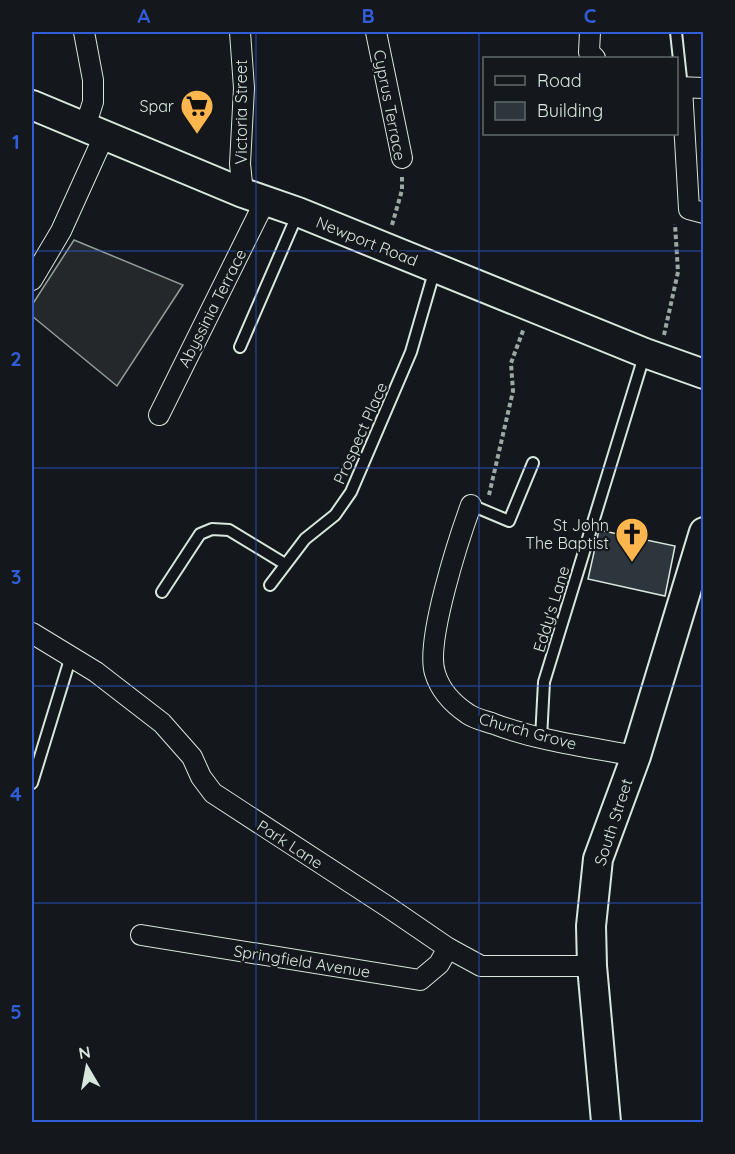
<svg xmlns="http://www.w3.org/2000/svg" width="735" height="1154" font-family="Quicksand,sans-serif">
	<style>
		.parking { fill: #24282b; stroke: #939e99; stroke-width: 1.5 }
		.building { fill: #2c363c; stroke: #d8e6dc; stroke-width: 1.5 }
		.lines { fill: none; stroke-linecap: round; stroke-linejoin: round }
		.lane-casing { stroke: #d8e6dc; stroke-width: 14 }
		.street-casing { stroke: #d8e6dc; stroke-width: 22 }
		.secondary-casing { stroke: #d8e6dc; stroke-width: 32 }
		.path { stroke: #9da8a2; stroke-width: 4; stroke-dasharray: 4.5 3; stroke-linecap: butt }
		.lane { stroke: #14181c; stroke-width: 10 }
		.street { stroke: #14181c; stroke-width: 20 }
		.secondary { stroke: #14181c; stroke-width: 28 }
		.grid { fill: none; stroke: #305dd8; stroke-width: 1.5; stroke-opacity: 0.55 }
		.labels { text-anchor: middle; dominant-baseline: central; stroke-width: 4.5; stroke-linejoin: round; paint-order: stroke }
		.street-label { font-size: 16px; fill: #d8e6dc; stroke: #14181c }
		.poi-label { font-size: 16px; fill: #d8e6dc; stroke: #14181c; text-anchor: end }
		.neatline { fill: none; stroke: #305dd8; stroke-width: 2 }
		.grid-label { font-size: 20px; text-anchor: middle; font-weight: bold; fill: #305dd8 }
	</style>
	<rect width="100%" height="100%" fill="#14181c"/>
	<path class="parking" d="M 74,240 L 183,285 L 117,386 L 32,316 L 32,305 Z"/>
	<path class="building" d="M 599,530 L 675,546 L 665,596 L 588,579 Z"/>
	<g class="lines">
		<g class="lane-casing">
			<g id="lane">
				<path d="M 676,32 L 682,88"/>
				<path d="M 240,347 L 298,213"/>
				<path d="M 471,505 L 509,521 L 533,463"/>
				<path d="M 270,585 L 305,539 L 335,515 L 351,492 L 411,352 L 435,269"/>
				<path d="M 162,592 L 200,534 L 212,529 L 229,530 L 285,564"/>
				<path d="M 541,738 L 544,682 L 645,353"/>
				<path d="M 32,783 L 71,656"/>
			</g>
		</g>
		<g class="street-casing">
			<g id="street">
				<path d="M 84,32 L 93,80 L 93,102 L 85,127"/>
				<path d="M 240,32 L 244,88 L 240,164 L 243,193"/>
				<path d="M 376,32 L 402,158"/>
				<path d="M 590,32 L 589,52 L 595,58"/>
				<path d="M 676,87 L 704,88"/>
				<path d="M 682,88 L 689,209 L 704,213"/>
				<path d="M 32,280 L 61,231 L 104,136"/>
				<path d="M 159,415 L 265,201"/>
				<path d="M 471,505 C 459,538 425,642 435,673 C 440,690 453,704 468,714 C 475,719 486,721 494,724 C 539,741 588,747 636,756"/>
				<path d="M 32,633 L 96,672 L 162,723 L 192,757 L 201,777 L 213,793 L 388,907 L 448,948 L 481,966 L 592,966"/>
				<path d="M 141,935 L 420,980 L 439,964 L 448,948"/>
			</g>
		</g>
		<g class="secondary-casing">
			<g id="secondary">
				<path d="M 32,105 L 243,193 L 298,212 L 645,353 L 704,374"/>
				<path d="M 606,1122 L 592,966 L 591,926 L 598,859 L 636,756 L 704,532"/>
			</g>
		</g>
		<g class="path">
			<path d="M 392,225 L 402,190 L 402,177"/>
			<path d="M 664,335 L 678,272 L 675,224"/>
			<path d="M 489,495 L 513,391 L 511,363 L 524,328"/>
		</g>
		<use href="#lane" class="lane"/>
		<use href="#street" class="street"/>
		<use href="#secondary" class="secondary"/>
	</g>
	<path class="grid" d="M 256,32 L 256,1122M 479,32 L 479,1122M 32,251 L 704,251M 32,468 L 704,468M 32,686 L 704,686M 32,903 L 704,903"/>
	<defs>
		<g id="supermarket-pin" transform="scale(1.725)"><path d="M0 17L-7.5 6A9.5 9.5 0 1 1 7.5 6Z" fill="#ffb74d" stroke="#14181c"/><path d="M-6-5.5h2.5l.6 2H6L4.5 2H-2.5L-4.4-4H-6ZM-1.5 3.2a1.3 1.3 0 1 0 .1 0ZM3 3.2a1.3 1.3 0 1 0 .1 0Z" fill="#111"/></g>
		<g id="church-pin" transform="scale(1.725)"><path d="M0 17L-7.5 6A9.5 9.5 0 1 1 7.5 6Z" fill="#ffb74d" stroke="#14181c"/><path d="M-1.2-6h2.4v3.5h3.3v2.4h-3.3V6h-2.4V-.1h-3.3v-2.4h3.3Z" fill="#111"/></g>
	</defs>
	<g fill-rule="evenodd">
		<use href="#supermarket-pin" x="197" y="106"/>
		<use href="#church-pin" x="632" y="534"/>
	</g>
	<g class="labels">
		<g class="street-label">
			<text transform="translate(390 105) rotate(79)">Cyprus Terrace</text>
			<text transform="translate(241 112) rotate(-90)">Victoria Street</text>
			<text transform="translate(367 241) rotate(22)">Newport Road</text>
			<text transform="translate(212 308) rotate(-63)">Abyssinia Terrace</text>
			<text transform="translate(360 433) rotate(-66)">Prospect Place</text>
			<text transform="translate(551 609) rotate(-73)">Eddy's Lane</text>
			<text transform="translate(528 731) rotate(15)">Church Grove</text>
			<text transform="translate(613 822) rotate(-72)">South Street</text>
			<text transform="translate(290 844) rotate(33)">Park Lane</text>
			<text transform="translate(302 961) rotate(9)">Springfield Avenue</text>
		</g>
		<g class="poi-label">
			<text x="174" y="106">Spar</text>
			<text x="609" y="525">St John<tspan x="609" dy="18">The Baptist</tspan></text>
		</g>
	</g>
	<rect width="735" height="1154" fill="none" stroke="#14181c" stroke-width="66"/>
	<rect x="483" y="57" width="195" height="78" fill="#14181c" stroke="#626a69" stroke-width="1.5"/>
	<rect x="495" y="76" width="30" height="9" fill="#14181c" stroke="#626a69" stroke-width="1.5"/>
	<text x="537" y="87" font-size="18" fill="#d8e6dc">Road</text>
	<rect x="495" y="102" width="30" height="18" fill="#2c363c" stroke="#626a69" stroke-width="1.5"/>
	<text x="537" y="117" font-size="18" fill="#d8e6dc">Building</text>
	<g transform="translate(87 1067) rotate(350)" stroke="#14181c" stroke-width="4.5" paint-order="stroke">
	<path d="M0-4.5L10 22L0 15L-10 22Z" fill="#d8e6dc"/>
	<text y="-9" font-size="16" font-weight="bold" text-anchor="middle" fill="#d8e6dc">N</text>
	</g>
	<rect x="33" y="33" width="669" height="1088" class="neatline"/>
	<g class="grid-label">
		<text x="144" y="23">A</text>
		<text x="368" y="23">B</text>
		<text x="590" y="23">C</text>
		<text x="16" y="149">1</text>
		<text x="16" y="366">2</text>
		<text x="16" y="584">3</text>
		<text x="16" y="801">4</text>
		<text x="16" y="1019">5</text>
	</g>
</svg>
